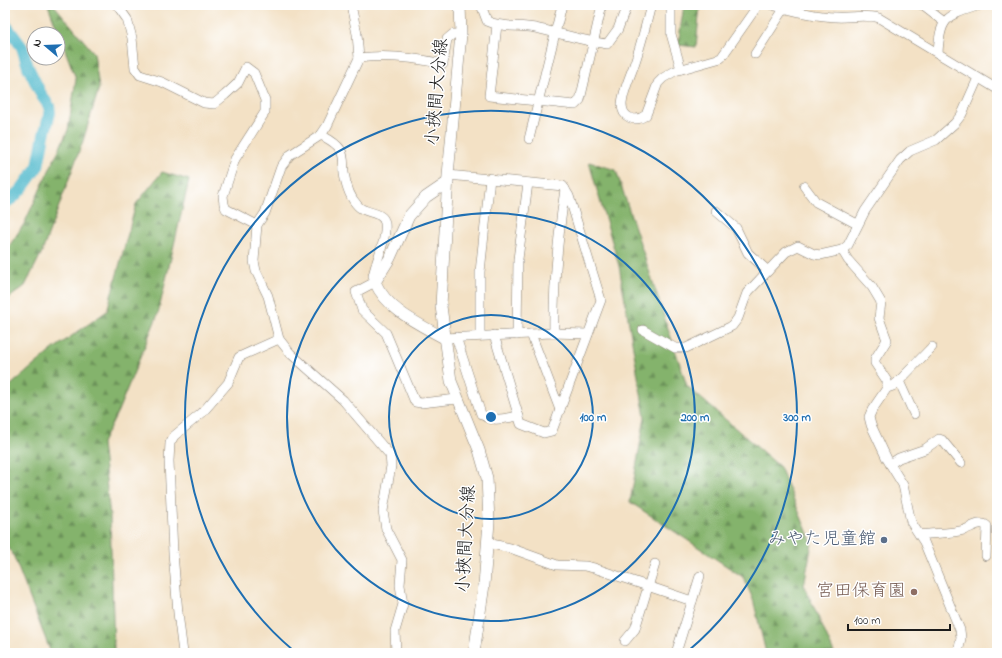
<svg xmlns="http://www.w3.org/2000/svg" width="1002" height="658" font-family="'Indie Flower','Klee One',sans-serif">
	<style>
		.forest { fill: url(#forest-firs); stroke: #506844 }
		.lines { fill: none; stroke-linecap: round; stroke-linejoin: round }
		.river { stroke: #4eb8cb; stroke-width: 12 }
		.minor-casing { stroke: #887e70; stroke-width: 10 }
		.major-casing { stroke: #887e70; stroke-width: 12 }
		.minor { stroke: #fff; stroke-width: 9 }
		.major { stroke: #fff; stroke-width: 11 }
		.ring { fill: none; stroke: #1f6fb2; stroke-width: 2 }
		.service-dot { fill: #5c6f8a; stroke: #fff; stroke-width: 1.5 }
		.education-dot { fill: #8d6e63; stroke: #fff; stroke-width: 1.5 }
		.labels { text-anchor: middle; dominant-baseline: central; stroke-width: 3; stroke-linejoin: round; paint-order: stroke }
		.street-label { font-size: 18px; fill: #1c1c1c; stroke: #fff }
		.service-label { font-size: 18px; fill: #4e5e75; stroke: #fff; text-anchor: end }
		.education-label { font-size: 18px; fill: #785e54; stroke: #fff; text-anchor: end }
		.centre { fill: #1f6fb2; stroke: #fff; stroke-width: 2 }
		.ring-label { font-size: 12px; text-anchor: middle; font-weight: bold; fill: #1f6fb2; stroke: #fff; stroke-width: 3; stroke-linejoin: round; paint-order: stroke }
	</style>
	<defs>
		<pattern id="forest-firs" width="22" height="20" patternUnits="userSpaceOnUse"><rect width="22" height="20" fill="#84b36c"/><path d="M5 1l3.5 6h-7zM16 11l3.5 6h-7z" fill="#6b9158"/></pattern>
	</defs>
	<rect width="100%" height="100%" fill="#fff"/>
	<filter id="ink" filterUnits="userSpaceOnUse"><feTurbulence type="fractalNoise" baseFrequency=".025" numOctaves="2"/><feDisplacementMap in="SourceGraphic" scale="8" xChannelSelector="R" yChannelSelector="G"/><feConvolveMatrix kernelMatrix="1 2 1 2 8 2 1 2 1" color-interpolation-filters="sRGB"/></filter>
	<filter id="wash" filterUnits="userSpaceOnUse"><feTurbulence type="fractalNoise" baseFrequency=".012" numOctaves="4" result="noise"/><feDisplacementMap in="SourceGraphic" scale="16" xChannelSelector="R" yChannelSelector="G"/><feGaussianBlur stdDeviation="0.9" result="paint"/><feColorMatrix in="noise" values="0 0 0 0 0 0 0 0 0 0 0 0 0 0 0 0 0 1.4 0 .05"/><feComposite in="paint" operator="in"/></filter>
	<g filter="url(#wash)">
		<rect width="100%" height="100%" fill="#f3e1c5"/>
		<g class="forest">
			<path d="M 48,5 L 54,5 L 94,53 L 99,88 L 83,141 L 42,252 L 25,286 L 5,301 L 5,252 L 24,224 L 68,130 L 76,79 Z"/>
			<path d="M 684,5 L 700,5 L 696,47 L 678,45 Z"/>
			<path d="M 589,162 L 616,170 L 687,386 L 780,467 L 812,543 L 804,585 L 834,653 L 766,653 L 753,599 L 743,577 L 630,502 L 645,417 L 619,266 Z"/>
			<path d="M 162,172 L 189,180 L 158,314 L 118,411 L 102,443 L 110,516 L 114,650 L 114,653 L 51,653 L 14,557 L 5,541 L 5,390 L 52,350 L 107,311 L 136,204 Z"/>
		</g>
		<g class="lines">
			<path class="river" d="M 5,24 L 22,47 L 28,67 L 42,96 L 49,106 L 50,113 L 44,135 L 38,166 L 23,187 L 13,198 L 5,203"/>
		</g>
	</g>
	<g filter="url(#ink)">
		<g class="lines">
			<g class="minor-casing">
				<g id="minor">
					<path d="M 117,5 L 127,19 L 132,38 L 135,68 L 140,75 L 162,82 L 204,103 L 214,104 L 225,95 L 238,83 L 246,67 L 254,73 L 265,100 L 265,112 L 235,159 L 223,196 L 224,204 L 226,209 L 257,225"/>
					<path d="M 351,5 L 357,34 L 359,58 L 327,126 L 321,135 L 290,155 L 281,167 L 265,213 L 257,225 L 254,261 L 256,271 L 268,296 L 279,339 L 290,353 L 343,400 L 390,455 L 391,466 L 383,511 L 386,529 L 402,560 L 400,585 L 403,604 L 395,631 L 396,653"/>
					<path d="M 481,5 L 487,21 C 501,28 519,25 535,28 C 559,33 583,41 607,44 L 618,29 L 627,5"/>
					<path d="M 651,5 C 646,25 641,45 634,65 C 630,77 623,91 622,104 C 622,118 635,123 646,115 L 658,83 L 663,78 L 675,71 L 721,58 L 758,5"/>
					<path d="M 671,5 L 671,34 L 681,69"/>
					<path d="M 772,5 C 793,11 813,16 836,17 C 850,18 865,14 879,18 L 997,89"/>
					<path d="M 922,5 L 944,22"/>
					<path d="M 497,25 L 489,96 L 575,105 L 580,100 L 602,5"/>
					<path d="M 938,53 C 940,16 947,16 980,5"/>
					<path d="M 755,54 L 784,9"/>
					<path d="M 359,58 C 388,54 416,58 443,64 L 447,39 L 453,34 L 461,34"/>
					<path d="M 321,135 C 328,139 335,142 340,149 C 345,156 343,165 344,173 C 346,185 349,197 358,206 C 365,214 383,211 385,223 C 387,240 376,260 373,276 L 376,278"/>
					<path d="M 529,139 L 562,5"/>
					<path d="M 448,175 L 563,186 L 569,196 L 601,300 L 552,431 L 544,433 L 521,424 L 494,335"/>
					<path d="M 804,186 L 816,202 L 857,224"/>
					<path d="M 716,211 L 736,228 L 748,253 L 768,271"/>
					<path d="M 842,250 L 848,260 L 872,287 L 881,302 L 879,318 L 887,340 L 875,359 L 875,363 L 887,381 L 887,388 L 872,410 L 869,417 L 871,425 L 887,459 L 903,485 L 911,522 L 924,542 L 960,630 L 961,638 L 958,653"/>
					<path d="M 375,282 L 356,292 L 362,310 L 386,333 L 415,402 L 421,403 L 457,399"/>
					<path d="M 643,330 L 675,348 L 686,348 L 732,326 L 738,318 L 747,293 L 786,252 L 798,246 L 814,254 L 820,255 L 842,250 L 848,245 L 865,211 L 900,160 L 910,151 L 936,140 L 955,123 L 962,114 L 978,78"/>
					<path d="M 554,333 C 553,285 558,237 565,189"/>
					<path d="M 531,334 L 560,410"/>
					<path d="M 480,335 L 480,272 L 490,178"/>
					<path d="M 517,335 L 518,259 L 528,183"/>
					<path d="M 456,337 L 481,414 C 493,423 505,418 519,416"/>
					<path d="M 444,338 L 552,333 L 588,334"/>
					<path d="M 899,381 L 914,414"/>
					<path d="M 887,388 L 893,386 L 899,381 L 932,347"/>
					<path d="M 890,464 L 899,458 L 925,449 L 939,439 L 942,440 L 961,463"/>
					<path d="M 920,535 C 934,533 950,534 964,530 C 971,528 980,520 987,526 L 986,556"/>
					<path d="M 487,543 L 510,548 L 557,565 L 585,566 L 594,568 L 692,601"/>
					<path d="M 625,641 L 635,629 L 655,564"/>
					<path d="M 183,653 L 178,613 L 173,553 L 169,461 L 170,443 L 174,436 L 202,413 L 228,383 L 239,357 L 279,339"/>
					<path d="M 676,653 L 700,576"/>
				</g>
			</g>
			<g class="major-casing">
				<g id="major">
					<path d="M 460,5 L 461,34 L 448,175 L 441,306 L 451,381 L 479,450 L 487,478 L 489,522 L 484,585 L 474,653"/>
					<path d="M 444,338 C 419,324 387,310 375,282 L 390,258 L 409,216 L 426,197 L 448,182"/>
				</g>
			</g>
			<use href="#minor" class="minor"/>
			<use href="#major" class="major"/>
		</g>
	</g>
	<g class="ring">
		<circle cx="491" cy="417" r="102"/>
		<circle cx="491" cy="417" r="204"/>
		<path d="M294 651A306 306 0 1 1 688 651"/>
	</g>
	<circle class="service-dot" cx="884" cy="540" r="4"/>
	<circle class="education-dot" cx="914" cy="592" r="4"/>
	<g class="labels">
		<g class="street-label">
			<text transform="translate(438 92) rotate(-85)">小挾間大分線</text>
			<text transform="translate(467 539) rotate(-87)">小挾間大分線</text>
		</g>
		<g class="service-label">
			<text x="876" y="540">みやた児童館</text>
		</g>
		<g class="education-label">
			<text x="906" y="592">宮田保育園</text>
		</g>
	</g>
	<circle cx="491" cy="417" r="6" class="centre"/>
	<g class="ring-label">
		<text x="593" y="421">100 m</text>
		<text x="695" y="421">200 m</text>
		<text x="797" y="421">300 m</text>
	</g>
	<rect width="1002" height="658" fill="none" stroke="#fff" stroke-width="20"/>
	<g transform="translate(46 46) rotate(289)"><circle r="19" fill="#ffffff" stroke="#a4a4a4"/>
	<path d="M0-3L7 15L0 10L-7 15Z" fill="#1f6fb2"/>
	<text y="-6" font-size="11" font-weight="bold" text-anchor="middle" fill="#1c1c1c">N</text>
	</g>
	<path d="M848 624v6h102v-6" fill="none" stroke="#1c1c1c" stroke-width="2"/>
	<text x="854" y="624" font-size="12" fill="#1c1c1c" stroke="#ffffff" stroke-width="3" paint-order="stroke">100 m</text>
</svg>
